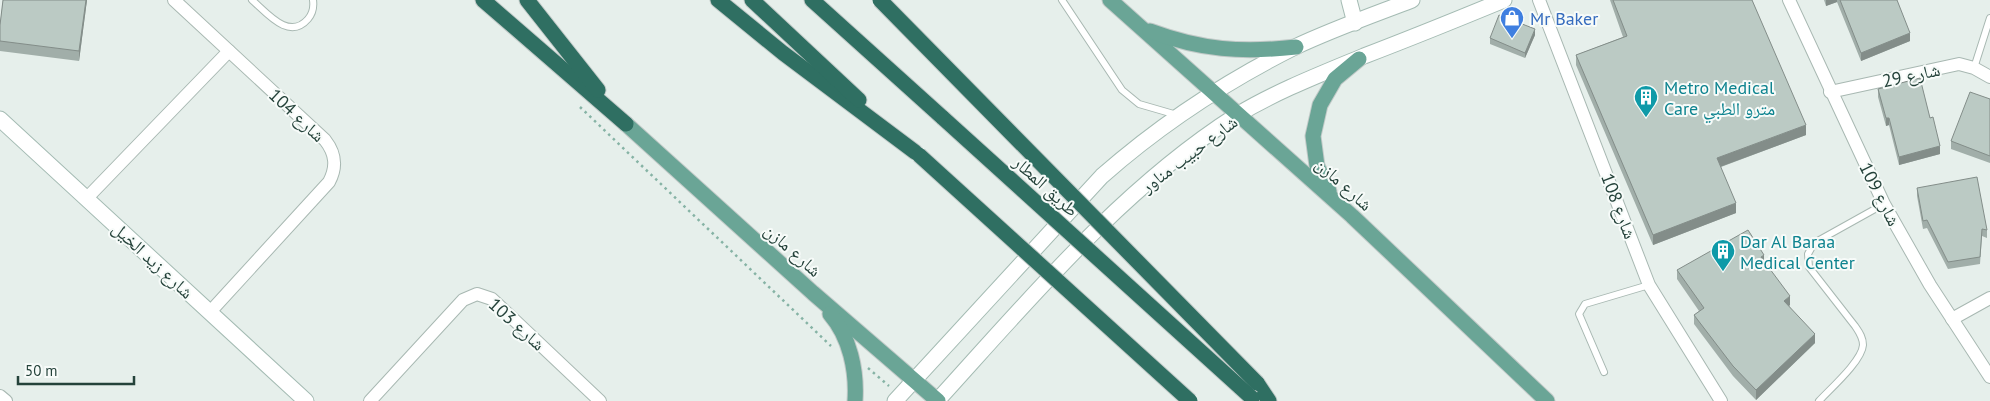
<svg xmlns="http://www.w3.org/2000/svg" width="1990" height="401" font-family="'PT Sans','Noto Naskh Arabic',sans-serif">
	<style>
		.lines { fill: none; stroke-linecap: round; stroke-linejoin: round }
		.lane-casing { stroke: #a8b8b2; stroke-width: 8 }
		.street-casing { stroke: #a8b8b2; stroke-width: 14 }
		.secondary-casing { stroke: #a4bbb3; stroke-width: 17 }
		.primary-casing { stroke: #c2cac8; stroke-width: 17 }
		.highway-casing { stroke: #c2cac8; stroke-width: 17 }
		.path { stroke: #86b3a5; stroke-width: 2.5; stroke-dasharray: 2.5 4; stroke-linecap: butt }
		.lane { stroke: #fff; stroke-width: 6 }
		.street { stroke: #fff; stroke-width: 12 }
		.secondary { stroke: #fff; stroke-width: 15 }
		.primary { stroke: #6aa596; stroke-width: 15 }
		.highway { stroke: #2f6f62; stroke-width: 15 }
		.highway-bridge-casing { stroke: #c2cac8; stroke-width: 17; stroke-linecap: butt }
		.highway-bridge { stroke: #2f6f62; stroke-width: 15 }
		.wall { fill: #a1aea9 }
		.shaded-wall { fill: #838d89 }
		.building { fill: #bbcac4; stroke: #838d89 }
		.labels { text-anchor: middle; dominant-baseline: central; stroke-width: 4; stroke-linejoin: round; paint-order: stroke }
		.shop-label { font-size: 18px; fill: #366cbe; stroke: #f7fbf9; text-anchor: start }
		.street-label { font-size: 18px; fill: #24423a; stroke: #f7fbf9 }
		.culture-label { font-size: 18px; fill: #0d838f; stroke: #f7fbf9; text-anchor: start }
	</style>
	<rect width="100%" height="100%" fill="#e6efeb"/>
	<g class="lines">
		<g class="lane-casing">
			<g id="lane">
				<path d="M 252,0 C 267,13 289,41 308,19 C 313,13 314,7 313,0"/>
				<path d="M 1062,0 L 1122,90 L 1139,104 L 1177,115"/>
				<path d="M 1974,68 L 1990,18"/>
				<path d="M 1604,372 L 1579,314 L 1585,304 L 1649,285"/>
				<path d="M 1819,401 C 1830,389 1862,361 1863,345 C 1863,337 1859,332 1855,326 L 1809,267 L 1808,254 L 1814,243 L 1884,204"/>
			</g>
		</g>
		<g class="street-casing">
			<g id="street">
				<path d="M 174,0 L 325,140 C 336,154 337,167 329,182 L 210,312"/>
				<path d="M 1539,0 L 1649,285 L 1721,401"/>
				<path d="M 1789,0 L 1884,204 L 1930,285 L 1990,377"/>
				<path d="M 1830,92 L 1959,64 L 1974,68 L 1990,77"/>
				<path d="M 86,199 L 229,51"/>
				<path d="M 1952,319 L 1990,298"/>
				<path d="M 0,396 L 6,401"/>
				<path d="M 370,401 L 463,300 L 477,294 L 492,299 L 600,401"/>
			</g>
		</g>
		<g class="secondary-casing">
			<g id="secondary">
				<path d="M 1349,0 L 1355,23"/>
				<path d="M 0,119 L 306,401"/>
				<path d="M 895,401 L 1102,176 C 1161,124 1225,82 1295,47 C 1333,29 1373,15 1412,0"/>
				<path d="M 937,401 C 1028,301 1122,188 1237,115 C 1277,91 1321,74 1364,56 C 1411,38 1458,19 1504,0"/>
			</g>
		</g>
		<g class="primary-casing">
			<g id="primary">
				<path d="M 1110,0 L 1352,216 L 1547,401"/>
				<path d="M 1150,31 C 1201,50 1242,53 1296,47"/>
				<path d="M 626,124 L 813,293 L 938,401"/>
				<path d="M 1329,191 L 1317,166 L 1313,136 L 1320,105 L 1335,79 L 1359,59"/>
				<path d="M 830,314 C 850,337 857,371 855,401"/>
			</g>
		</g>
		<g class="highway-casing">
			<g id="highway">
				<path d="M 483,0 L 626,124"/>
				<path d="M 527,0 L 598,90"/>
				<path d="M 718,0 L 783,53 L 915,152"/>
				<path d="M 752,0 L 859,100"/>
				<path d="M 812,0 L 943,118"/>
				<path d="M 1257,383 L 1269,401"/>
			</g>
		</g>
		<g class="path">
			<path d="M 580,107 L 831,346"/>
			<path d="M 868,368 L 889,386"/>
		</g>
		<use href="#lane" class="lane"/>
		<use href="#street" class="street"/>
		<use href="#secondary" class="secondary"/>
		<use href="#primary" class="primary"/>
		<use href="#highway" class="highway"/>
		<g class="highway-bridge-casing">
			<g id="highway-bridge">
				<path d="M 880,0 L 1257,383"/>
				<path d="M 943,118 L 1252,398"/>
				<path d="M 919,155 L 1190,401"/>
			</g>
		</g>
		<use href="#highway-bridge" class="highway-bridge"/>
	</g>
	<g class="wall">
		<path d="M 3,0 L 87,0 L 79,61 L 0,51 L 0,25 Z"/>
		<path d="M 1610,0 L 1752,0 L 1806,135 L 1721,167 L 1736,213 L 1653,245 L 1576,65 L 1576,55 L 1623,37 Z"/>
		<path d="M 1824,0 L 1897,0 L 1910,41 L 1861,61 L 1837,2 L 1826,6 Z"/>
		<path d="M 1535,35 L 1525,58 L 1490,44 L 1490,38 Z"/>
		<path d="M 1878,89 L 1930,118 L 1940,154 L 1899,165 L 1889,125 L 1886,126 L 1878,97 Z"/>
		<path d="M 1990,99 L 1990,163 L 1951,149 L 1951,141 Z"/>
		<path d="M 1917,188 L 1987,230 L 1987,238 L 1982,236 L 1980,264 L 1948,269 L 1927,228 L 1923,229 L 1917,196 Z"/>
		<path d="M 1764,262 L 1790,305 L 1789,306 L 1815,343 L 1756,400 L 1733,376 L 1694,324 L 1694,315 L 1699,311 L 1677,279 L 1677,270 Z"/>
	</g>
	<g class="shaded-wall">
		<path d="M 86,0 L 87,0 L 79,61 L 79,51 Z"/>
		<path d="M 1826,0 L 1837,0 L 1837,2 L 1826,6 Z"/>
		<path d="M 1535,29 L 1535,35 L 1525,58 L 1525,53 Z"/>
		<path d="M 1910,33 L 1910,41 L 1861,61 L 1861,53 Z"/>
		<path d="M 1886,118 L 1889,118 L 1889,125 L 1886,126 Z"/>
		<path d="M 1806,125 L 1806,135 L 1717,168 L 1717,158 Z"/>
		<path d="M 1940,146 L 1940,154 L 1899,165 L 1899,157 Z"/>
		<path d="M 1736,203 L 1736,213 L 1653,245 L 1653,235 Z"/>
		<path d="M 1764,255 L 1764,264 L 1761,257 Z"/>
		<path d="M 1790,296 L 1790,305 L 1784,310 L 1784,301 Z"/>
		<path d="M 1815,334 L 1815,343 L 1756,400 L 1756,390 Z"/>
	</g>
	<g class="building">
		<path d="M 3,0 L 86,0 L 79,51 L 0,41 L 0,25 Z"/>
		<path d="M 1613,0 L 1752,0 L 1806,125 L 1717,158 L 1736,203 L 1653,235 L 1576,55 L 1627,36 Z"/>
		<path d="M 1840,0 L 1897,0 L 1910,33 L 1861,53 Z"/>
		<path d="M 1499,15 L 1535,29 L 1525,53 L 1490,38 Z"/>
		<path d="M 1920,78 L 1930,118 L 1933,117 L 1940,146 L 1899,157 L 1889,118 L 1886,118 L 1878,89 Z"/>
		<path d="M 1970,92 L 1990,99 L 1990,156 L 1951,141 Z"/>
		<path d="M 1977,177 L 1987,230 L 1982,229 L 1980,257 L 1948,262 L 1927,220 L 1923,221 L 1917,188 Z"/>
		<path d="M 1748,230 L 1764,255 L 1761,257 L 1790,296 L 1784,301 L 1815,334 L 1756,390 L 1733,366 L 1694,315 L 1704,308 L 1677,270 Z"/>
	</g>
	<defs>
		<g id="shop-pin" transform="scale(1.25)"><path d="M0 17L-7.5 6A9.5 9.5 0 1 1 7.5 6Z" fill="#3f7fe0" stroke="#f7fbf9"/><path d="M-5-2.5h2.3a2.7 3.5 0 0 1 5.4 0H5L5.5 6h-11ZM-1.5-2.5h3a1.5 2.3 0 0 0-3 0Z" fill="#fff"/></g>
		<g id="building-pin" transform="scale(1.25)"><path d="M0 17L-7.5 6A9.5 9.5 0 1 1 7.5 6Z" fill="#0f9aa8" stroke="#f7fbf9"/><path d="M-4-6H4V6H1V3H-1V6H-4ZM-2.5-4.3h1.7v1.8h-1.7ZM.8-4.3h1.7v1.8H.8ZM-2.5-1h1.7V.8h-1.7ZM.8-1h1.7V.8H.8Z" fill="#fff"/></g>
	</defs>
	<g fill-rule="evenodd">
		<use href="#shop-pin" x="1512" y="18"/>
		<use href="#building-pin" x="1646" y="97"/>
		<use href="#building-pin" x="1723" y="251"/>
	</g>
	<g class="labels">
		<g class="shop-label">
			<text x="1530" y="18">Mr Baker</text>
		</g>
		<g class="street-label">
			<text transform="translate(1911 75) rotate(-12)">شارع 29</text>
			<text transform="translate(297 115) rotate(43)">شارع 104</text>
			<text transform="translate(1189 154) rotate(-37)">شارع حبيب مناور</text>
			<text transform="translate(1344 184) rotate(42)">شارع مازن</text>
			<text transform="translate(1046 186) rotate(42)">طريق المطار</text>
			<text transform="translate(1880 194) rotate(63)">شارع 109</text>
			<text transform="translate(1619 206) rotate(69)">شارع 108</text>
			<text transform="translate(793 250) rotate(42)">شارع مازن</text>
			<text transform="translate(153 260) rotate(43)">شارع زيد الخيل</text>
			<text transform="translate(517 324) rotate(42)">شارع 103</text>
		</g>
		<g class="culture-label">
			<text x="1664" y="87">Metro Medical<tspan x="1664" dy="21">Care مترو الطبي</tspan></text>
			<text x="1740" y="241">Dar Al Baraa<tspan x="1740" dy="21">Medical Center</tspan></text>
		</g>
	</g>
	<path d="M18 376v8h116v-8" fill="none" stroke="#24423a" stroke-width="2.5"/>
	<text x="25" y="376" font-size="15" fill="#24423a" stroke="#f7fbf9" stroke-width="4" paint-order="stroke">50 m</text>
</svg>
